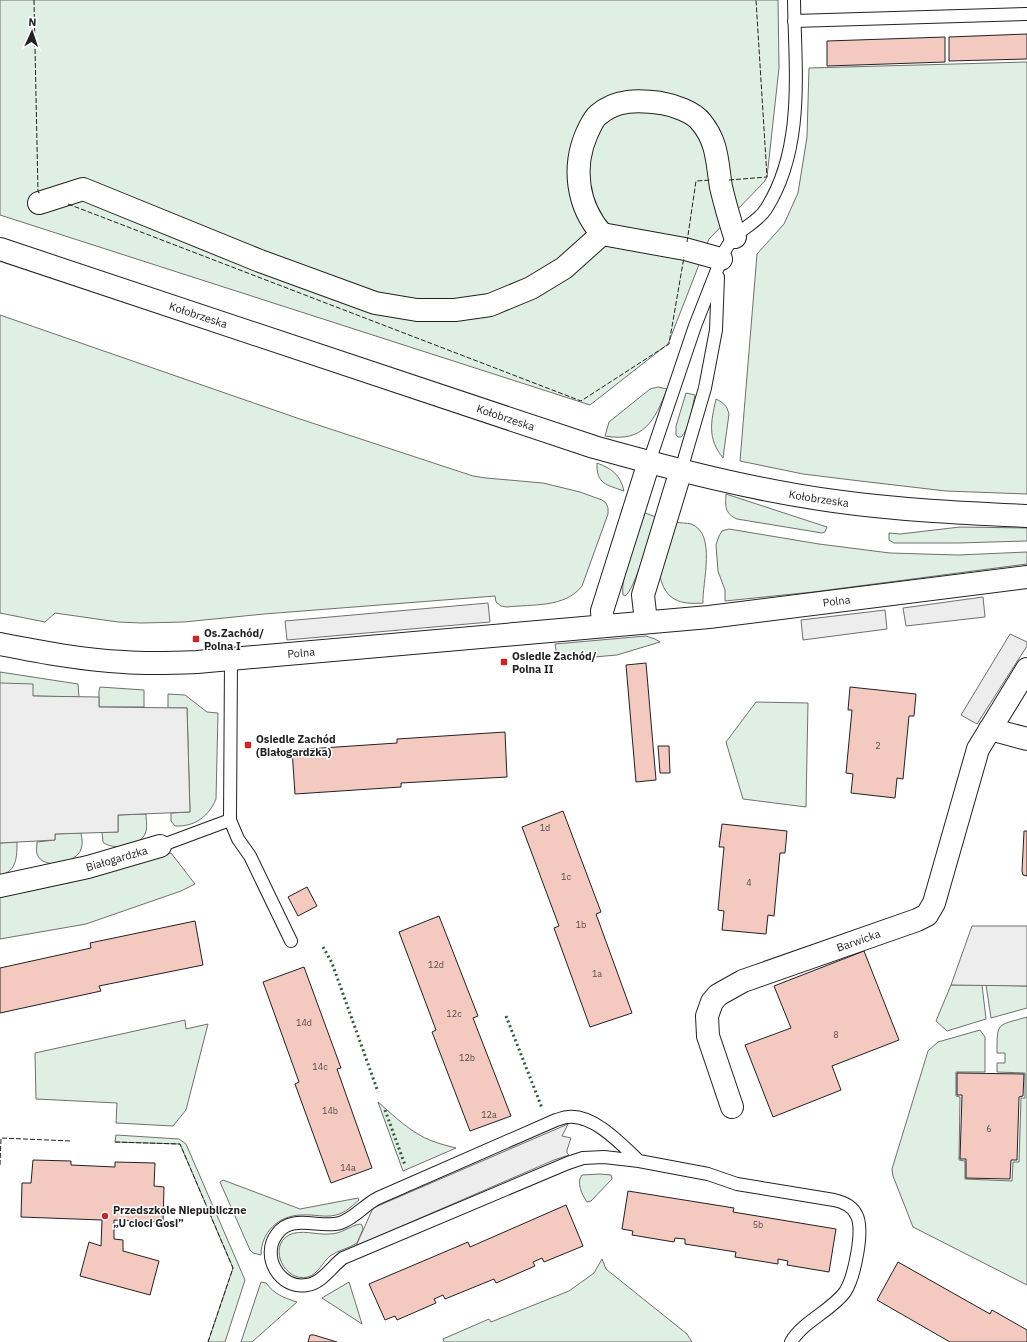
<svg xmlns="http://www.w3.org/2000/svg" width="1027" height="1342" font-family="'IBM Plex Sans',sans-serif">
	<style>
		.green { fill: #e0efe3; stroke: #6f6f6f }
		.parking { fill: #ededed; stroke: #6f6f6f }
		.building { fill: #f3c9c0; stroke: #222 }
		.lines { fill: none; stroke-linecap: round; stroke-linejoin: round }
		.service-casing { stroke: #222; stroke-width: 14 }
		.minor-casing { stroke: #222; stroke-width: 24 }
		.secondary-casing { stroke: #222; stroke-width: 24 }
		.service { stroke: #fff; stroke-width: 12 }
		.minor { stroke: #fff; stroke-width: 22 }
		.secondary { stroke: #fff; stroke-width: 22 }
		.hedge { stroke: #2f5e38; stroke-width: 3; stroke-dasharray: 2 3; stroke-linecap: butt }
		.fence { stroke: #222; stroke-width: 1; stroke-dasharray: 5 2; stroke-linecap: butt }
		.poi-dot { fill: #c62828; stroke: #fff; stroke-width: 1.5 }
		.labels { text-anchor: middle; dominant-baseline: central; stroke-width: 3; stroke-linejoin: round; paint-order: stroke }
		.number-label { font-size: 9px; fill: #564c4a }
		.street-label { font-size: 11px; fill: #222; stroke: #fff }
		.poi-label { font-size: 11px; font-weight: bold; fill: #222; stroke: #fff; text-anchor: start }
	</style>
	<rect width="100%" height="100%" fill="#fff"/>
	<g class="green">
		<path d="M 0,0 L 778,0 L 779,68 L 767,177 L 764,182 L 709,239 L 668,344 L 590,405 L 0,215 Z"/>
		<path d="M 1027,62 L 1027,494 L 946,491 L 860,481 L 803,474 L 740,461 L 757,254 L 784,224 L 798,193 L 807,137 L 809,68 Z"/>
		<path d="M 0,315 L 297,418 L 473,476 L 486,478 L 543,483 L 580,492 L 602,500 L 606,503 L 608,508 L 608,514 L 582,586 C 565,608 533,604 507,607 L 501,606 L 496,602 L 495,596 L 264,614 L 184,622 L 141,623 L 118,622 L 55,613 L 45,622 L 0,613 Z"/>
		<path d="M 658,387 L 667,389 C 655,420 644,443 605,436 L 609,422 L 650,389 Z"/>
		<path d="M 686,393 L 695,395 C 692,407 690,429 681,437 L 678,437 L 676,435 L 676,426 Z"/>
		<path d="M 716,399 C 724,403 727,406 729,414 L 723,458 C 707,438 711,422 716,399 Z"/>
		<path d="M 597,463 C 612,469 620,474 624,491 C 607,485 596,484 597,463 Z"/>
		<path d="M 726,494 L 827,527 L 825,532 L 822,533 L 737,519 C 725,514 725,506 726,494 Z"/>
		<path d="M 645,513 L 656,517 C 651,531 635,590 625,596 L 623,595 C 620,576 638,533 645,513 Z"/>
		<path d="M 675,522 C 680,523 687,523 691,524 C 717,533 702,583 703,603 C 680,605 665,600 660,576 Z"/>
		<path d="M 960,527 L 1027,528 L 1027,541 L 958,543 L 894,543 L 889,540 L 889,533 L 900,534 Z"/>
		<path d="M 729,529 L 819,544 L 890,553 L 958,555 L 1027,552 L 1027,564 L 813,592 L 725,601 L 725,590 L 718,571 L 716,545 L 719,536 L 722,531 Z"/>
		<path d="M 646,636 L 655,639 L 660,642 L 617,655 L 559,660 L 557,657 L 555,644 Z"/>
		<path d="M 0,672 L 78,684 L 79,697 L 33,696 L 0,683 Z"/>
		<path d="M 100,687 L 144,690 L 144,707 L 99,707 L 99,691 Z"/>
		<path d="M 168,694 L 185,695 L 207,712 L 218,713 L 216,799 C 209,816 195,827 175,826 L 171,821 L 171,813 L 190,812 L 187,708 L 168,708 Z"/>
		<path d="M 756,702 L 808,703 L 806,807 L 743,799 L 726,742 Z"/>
		<path d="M 146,814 C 146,820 148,828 145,834 C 140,846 112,851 103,842 L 102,832 L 118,832 L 118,815 Z"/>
		<path d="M 81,833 C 82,838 83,844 81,849 C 77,863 43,871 37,854 C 36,851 37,845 37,842 L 55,840 L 55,834 Z"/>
		<path d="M 17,842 C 17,856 17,872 0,875 L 0,843 Z"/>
		<path d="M 171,853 L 195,884 L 181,891 L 86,924 L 0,939 L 0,897 L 72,882 Z"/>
		<path d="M 951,985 L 982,985 L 986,1019 L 947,1031 L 936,1021 Z"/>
		<path d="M 986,985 L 1027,986 L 1027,1008 L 991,1018 Z"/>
		<path d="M 1027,1017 L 1027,1285 L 913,1227 L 893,1176 L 892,1169 L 928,1051 L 938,1042 L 980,1030 L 985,1037 L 985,1072 L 956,1072 L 956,1096 L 960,1097 L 959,1160 L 965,1161 L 965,1179 L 1012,1181 L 1013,1162 L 1019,1162 L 1021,1098 L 1025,1098 L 1025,1073 L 997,1072 L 997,1063 L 1005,1063 L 1005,1053 L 997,1053 C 997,1021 997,1026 1027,1017 Z"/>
		<path d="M 185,1020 L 186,1029 L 208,1024 L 186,1110 L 173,1126 L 116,1123 L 117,1103 L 36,1099 L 35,1053 Z"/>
		<path d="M 378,1102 C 394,1116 411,1133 432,1141 C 440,1144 448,1146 456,1148 L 403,1171 Z"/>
		<path d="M 116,1135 L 179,1139 L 186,1144 L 245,1280 L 225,1342 L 208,1342 L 233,1268 L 180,1144 L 115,1142 Z"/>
		<path d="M 600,1174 L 611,1175 L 612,1179 L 591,1201 L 587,1202 C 582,1195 576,1182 582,1175 Z"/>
		<path d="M 223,1180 L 300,1209 L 358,1198 L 359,1200 C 352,1206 345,1213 336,1215 C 325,1218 314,1214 302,1215 C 279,1215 261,1232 261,1255 L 253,1253 L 250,1250 L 220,1182 Z"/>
		<path d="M 360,1224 L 362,1225 L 363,1229 L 357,1243 C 348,1249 338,1250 330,1256 C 322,1263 318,1274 308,1277 C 285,1283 267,1247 289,1235 C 301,1229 316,1235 329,1234 C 342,1234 349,1226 360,1224 Z"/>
		<path d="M 602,1259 L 606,1269 L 687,1334 L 692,1342 L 444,1342 L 443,1339 L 489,1319 L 491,1322 L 569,1291 L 594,1273 Z"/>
		<path d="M 261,1282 L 266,1283 C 274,1294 284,1298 297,1302 L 252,1342 L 241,1342 Z"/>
		<path d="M 349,1282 L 362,1324 L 322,1298 Z"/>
	</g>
	<g class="parking">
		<path d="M 983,597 L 985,617 L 906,626 L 903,608 Z"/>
		<path d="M 488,603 L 490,622 L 287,640 L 285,621 Z"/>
		<path d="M 885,610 L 887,629 L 803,640 L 801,620 Z"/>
		<path d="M 1010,634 L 1027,642 L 1027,646 L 977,724 L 961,715 Z"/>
		<path d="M 0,683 L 33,684 L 33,696 L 99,697 L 99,707 L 187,708 L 190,812 L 118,815 L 118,832 L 55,834 L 55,840 L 0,843 Z"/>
		<path d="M 972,926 L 1027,926 L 1027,986 L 951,985 Z"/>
		<path d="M 568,1124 L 562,1136 L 571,1138 L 567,1150 L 567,1153 L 569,1155 L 554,1160 L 356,1246 L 373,1208 Z"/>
	</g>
	<g class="building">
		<path d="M 1027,34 L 1027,59 L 949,61 L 949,37 Z"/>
		<path d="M 945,37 L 945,62 L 827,66 L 827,41 Z"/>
		<path d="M 646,663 L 656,780 L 636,782 L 626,665 Z"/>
		<path d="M 850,687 L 916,694 L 914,716 L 909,716 L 903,779 L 897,778 L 895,798 L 851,793 L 853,774 L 846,773 L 852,710 L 848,710 Z"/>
		<path d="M 505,732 L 507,777 L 401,783 L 401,787 L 295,794 L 292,750 L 397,743 L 397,739 Z"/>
		<path d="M 658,746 L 669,746 L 670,773 L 660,773 Z"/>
		<path d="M 563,811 L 601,912 L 596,914 L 632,1013 L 590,1027 L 554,928 L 559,926 L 522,827 Z"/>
		<path d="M 722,824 L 787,831 L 785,853 L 780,853 L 774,916 L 768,915 L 766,934 L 722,930 L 724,911 L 718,910 L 724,847 L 719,847 Z"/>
		<path d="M 1024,831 L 1027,831 L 1027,876 L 1023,875 L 1022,871 Z"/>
		<path d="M 307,887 L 317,906 L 298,916 L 288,897 Z"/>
		<path d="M 439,916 L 478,1016 L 473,1018 L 511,1116 L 470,1131 L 432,1032 L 436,1030 L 399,932 Z"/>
		<path d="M 195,921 L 203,965 L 99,986 L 101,991 L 0,1013 L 0,968 L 91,948 L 90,943 Z"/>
		<path d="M 864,951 L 899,1040 L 832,1066 L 841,1090 L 773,1117 L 745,1045 L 791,1028 L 774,986 Z"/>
		<path d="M 304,967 L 341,1068 L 337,1069 L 372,1168 L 331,1183 L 295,1084 L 299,1082 L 263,982 Z"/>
		<path d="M 957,1073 L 1024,1074 L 1023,1096 L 1019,1097 L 1017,1160 L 1011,1160 L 1010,1179 L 966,1178 L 966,1159 L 960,1159 L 962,1095 L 957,1095 Z"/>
		<path d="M 33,1160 L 71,1161 L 71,1165 L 115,1167 L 115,1162 L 155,1163 L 154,1186 L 164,1187 L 163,1222 L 114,1220 L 114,1239 L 123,1240 L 123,1251 L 159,1261 L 150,1295 L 80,1276 L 89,1242 L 101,1246 L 102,1220 L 21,1217 L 22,1183 L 31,1183 Z"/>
		<path d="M 628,1191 L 734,1208 L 733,1212 L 836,1229 L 829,1272 L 787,1265 L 788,1261 L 778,1259 L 778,1264 L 735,1257 L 736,1252 L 685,1244 L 685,1239 L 675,1238 L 674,1242 L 632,1235 L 633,1231 L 622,1229 Z"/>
		<path d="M 566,1205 L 583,1246 L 544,1262 L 542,1258 L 533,1262 L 535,1266 L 496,1283 L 494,1279 L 445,1299 L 443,1295 L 434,1299 L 436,1303 L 397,1320 L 395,1316 L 385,1320 L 369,1284 L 468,1242 L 470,1247 Z"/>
		<path d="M 898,1262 L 990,1314 L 992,1310 L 1027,1330 L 1027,1342 L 950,1342 L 877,1300 Z"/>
		<path d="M 310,1335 L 314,1335 L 337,1342 L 308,1342 Z"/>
	</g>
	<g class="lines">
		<g class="service-casing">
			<g id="service">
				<path d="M 794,21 L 1027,14"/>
				<path d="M 649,462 L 695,326 L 724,252 C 728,245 732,238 739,233 C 748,225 759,220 766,209 C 805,148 795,69 794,0"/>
				<path d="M 681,470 L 705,388 L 716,330 L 718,277"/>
				<path d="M 230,820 L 238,839 L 250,856 L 291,941"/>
				<path d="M 160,846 L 230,820 L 231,659"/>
				<path d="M 639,1161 C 622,1145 594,1114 568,1117 C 564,1117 560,1119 556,1120 L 378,1198 C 364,1205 355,1218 340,1223 C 321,1229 291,1213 277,1234 C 260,1256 280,1290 307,1285 C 322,1283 332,1266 343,1258 L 568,1163 L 583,1158 L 604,1157 L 639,1161 L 708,1174 L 737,1184 L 834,1200 C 843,1202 852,1206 856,1214 C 865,1229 854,1278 845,1292 C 831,1311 802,1322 791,1342"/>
			</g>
		</g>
		<g class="minor-casing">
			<g id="minor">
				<path d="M 39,203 L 83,189 L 260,261 L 375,303 L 417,310 L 455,310 L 490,305 L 531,288 L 564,268 L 602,234 L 685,249 L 721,259"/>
				<path d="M 602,234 C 577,206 572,167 587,133 C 590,127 593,119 598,115 C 616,99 639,100 661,103 C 673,105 694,112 701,122 C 718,142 717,163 721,187 C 725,204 730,221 735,237"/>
				<path d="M 646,622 L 643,595 L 681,470"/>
				<path d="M 603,626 L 602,611 L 649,462"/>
				<path id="s1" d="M 0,644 C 41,652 82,660 124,662 C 148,664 173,663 197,662 L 709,617 L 1027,577"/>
				<path d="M 990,729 L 1027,739"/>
				<path id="s2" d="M 0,886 L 88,867 L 160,846"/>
				<path id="s3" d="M 732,1107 L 708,1036 L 707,1016 L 712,1002 L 718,995 L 743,981 L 917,920 L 927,915 L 934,903 L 978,749 L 1027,669"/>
			</g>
		</g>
		<g class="secondary-casing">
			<g id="secondary">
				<path id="s4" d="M 0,249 L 594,447 C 673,469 753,490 834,501 C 898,510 962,513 1027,516"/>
			</g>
		</g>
		<use href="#service" class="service"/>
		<use href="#minor" class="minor"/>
		<use href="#secondary" class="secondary"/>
		<g class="hedge">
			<path d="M 323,947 L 332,963 L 378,1092"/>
			<path d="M 506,1016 L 542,1108"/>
			<path d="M 385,1110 L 405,1165"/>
		</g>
		<g class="fence">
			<path d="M 34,0 L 38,192 L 40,193"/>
			<path d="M 729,180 L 767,177 L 756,0"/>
			<path d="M 68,204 L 581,401 L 669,344 L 684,257"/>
			<path d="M 687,242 L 696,181 L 711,180"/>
			<path d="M 115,1142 L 180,1144 L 233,1268 L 208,1342"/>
			<path d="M 0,1165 L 1,1138 L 71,1141"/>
		</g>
	</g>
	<g class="poi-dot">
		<rect x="192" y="635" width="8" height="8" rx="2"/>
		<rect x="500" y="658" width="8" height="8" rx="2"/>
		<rect x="244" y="741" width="8" height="8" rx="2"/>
		<circle cx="105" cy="1216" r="4"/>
	</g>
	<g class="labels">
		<g class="number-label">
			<text x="878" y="745">2</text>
			<text x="545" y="827">1d</text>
			<text x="566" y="876">1c</text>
			<text x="749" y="882">4</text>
			<text x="581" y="924">1b</text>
			<text x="436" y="964">12d</text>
			<text x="597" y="973">1a</text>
			<text x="454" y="1013">12c</text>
			<text x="304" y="1022">14d</text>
			<text x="836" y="1034">8</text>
			<text x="467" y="1057">12b</text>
			<text x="320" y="1066">14c</text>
			<text x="330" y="1110">14b</text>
			<text x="489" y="1114">12a</text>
			<text x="989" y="1128">6</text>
			<text x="348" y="1167">14a</text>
			<text x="758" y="1224">5b</text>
		</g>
		<g class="street-label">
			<text stroke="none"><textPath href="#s4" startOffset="209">Kołobrzeska</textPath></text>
			<text stroke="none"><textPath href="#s4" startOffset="533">Kołobrzeska</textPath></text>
			<text stroke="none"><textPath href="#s4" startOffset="857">Kołobrzeska</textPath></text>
			<text stroke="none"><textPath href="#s1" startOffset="841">Polna</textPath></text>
			<text stroke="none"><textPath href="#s1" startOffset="303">Polna</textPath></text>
			<text stroke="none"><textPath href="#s2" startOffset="120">Białogardzka</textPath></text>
			<text stroke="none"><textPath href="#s3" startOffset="270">Barwicka</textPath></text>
		</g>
		<g class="poi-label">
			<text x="204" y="633">Os.Zachód/<tspan x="204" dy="13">Polna I</tspan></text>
			<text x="512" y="656">Osiedle Zachód/<tspan x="512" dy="13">Polna II</tspan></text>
			<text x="256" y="739">Osiedle Zachód<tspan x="256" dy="13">(Białogardzka)</tspan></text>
			<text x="113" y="1210">Przedszkole Niepubliczne<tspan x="113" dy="13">„U cioci Gosi”</tspan></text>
		</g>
	</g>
	<g transform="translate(32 32) rotate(3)" stroke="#ffffff" stroke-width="3" paint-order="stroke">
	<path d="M0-3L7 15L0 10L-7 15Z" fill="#222222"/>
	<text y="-6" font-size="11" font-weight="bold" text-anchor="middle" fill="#222222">N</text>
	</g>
</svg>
